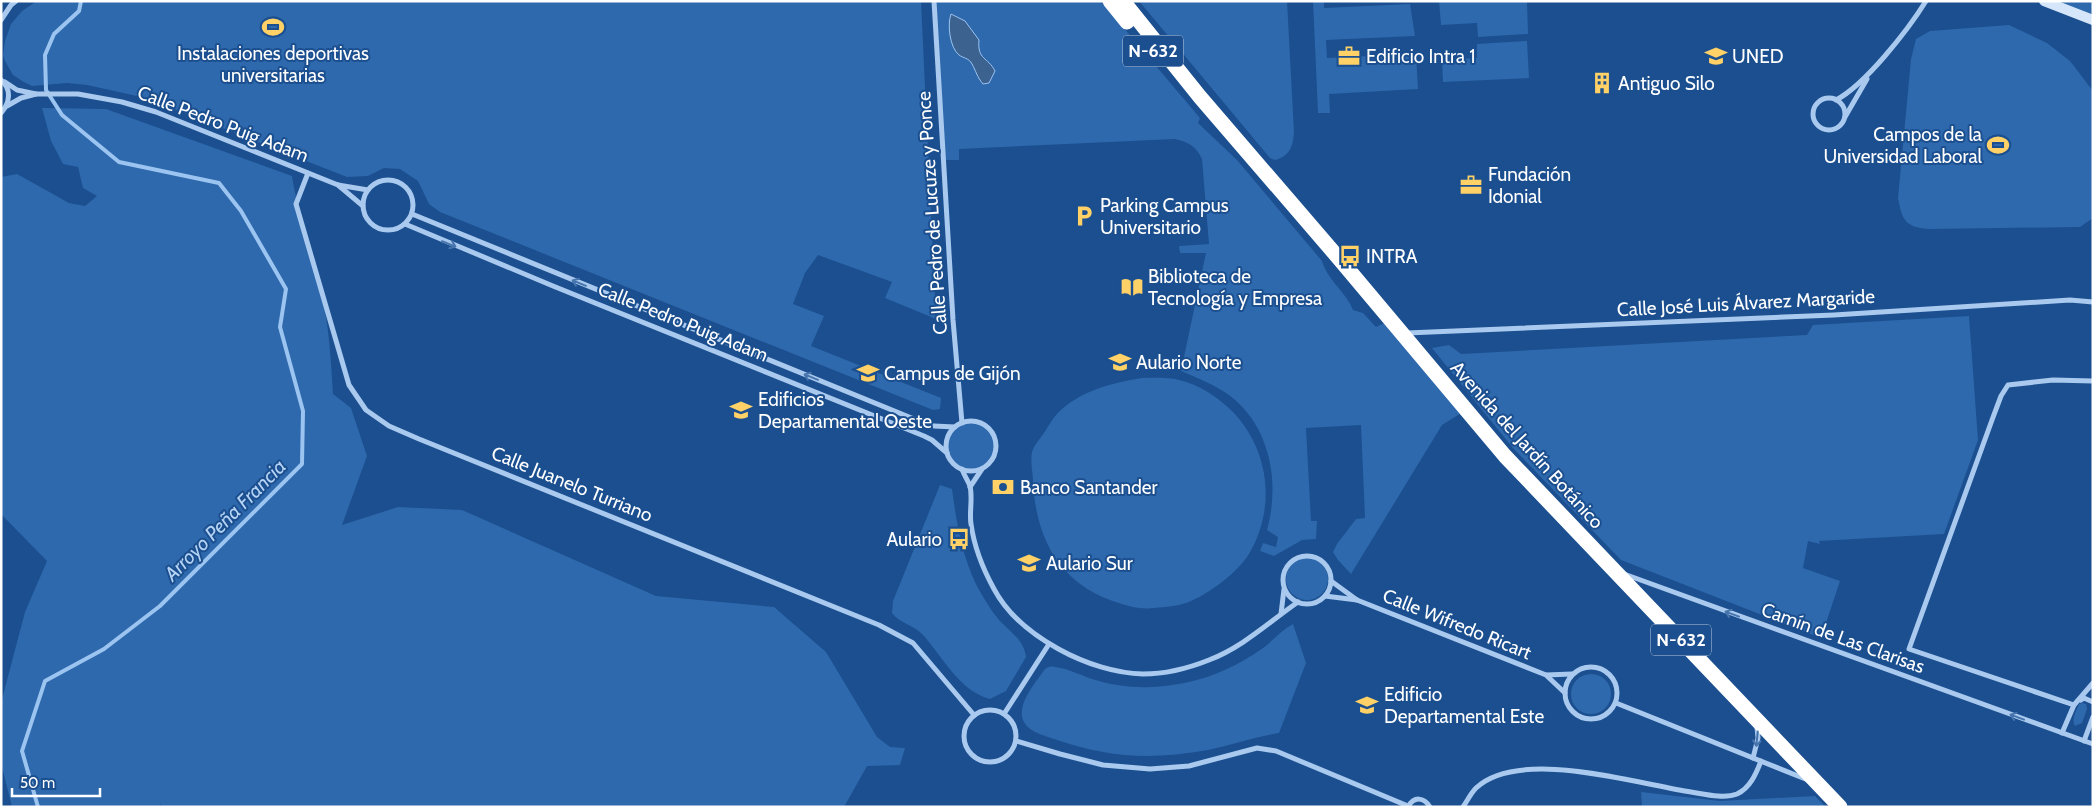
<svg xmlns="http://www.w3.org/2000/svg" width="2094" height="808" font-family="Cabin,sans-serif">
	<style>
		.green { fill: #2e69ad }
		.water { fill: #3c6290; stroke: #9cc4f0 }
		.lines { fill: none; stroke-linecap: round; stroke-linejoin: round }
		.stream { stroke: #9cc4f0; stroke-width: 4 }
		.street { stroke: #a9c9ee; stroke-width: 5 }
		.secondary { stroke: #d6e6fa; stroke-width: 10 }
		.highway { stroke: #fff; stroke-width: 15 }
		.oneway { stroke: #4674ac }
		.labels { text-anchor: middle; dominant-baseline: central; stroke-width: 4; stroke-linejoin: round; paint-order: stroke }
		.shield { fill: #1b4f8f; stroke: #bbcadd; stroke-width: 1 }
		.shield-label { font-size: 18px; font-weight: bold; fill: #fff }
		.poi-label { font-size: 19px; fill: #fff; stroke: #1b4f8f; text-anchor: start }
		.street-label { font-size: 19px; fill: #fff; stroke: #1b4f8f }
		.water-label { font-size: 20px; font-style: italic; fill: #b5d3f5; stroke: #1b4f8f }
	</style>
	<rect width="100%" height="100%" fill="#1b4f8f"/>
	<g class="green">
		<path d="M 37,1 L 921,1 L 936,319 L 885,298 L 892,282 L 818,255 L 805,273 L 793,304 L 824,316 L 811,346 L 941,398 L 940,409 L 933,410 L 440,212 L 429,204 L 418,181 L 400,169 L 384,168 L 368,176 L 347,177 L 146,98 L 87,85 L 67,83 L 32,86 L 22,81 L 13,75 L 5,61 L 3,55 L 5,41 L 11,24 L 22,11 Z"/>
		<path d="M 934,1 L 1101,1 L 1200,118 L 1198,123 L 1237,160 L 1322,261 C 1328,281 1346,292 1353,310 L 1363,313 L 1376,327 L 1391,320 L 1466,410 L 1442,425 L 1351,574 L 1338,560 L 1333,552 L 1337,544 L 1356,519 L 1365,518 L 1361,425 L 1306,428 L 1311,521 L 1317,521 L 1316,539 L 1302,540 L 1274,556 L 1260,551 L 1263,543 L 1276,547 L 1278,537 L 1267,530 C 1281,480 1269,420 1223,391 C 1210,383 1195,377 1181,371 L 1206,253 L 1180,253 L 1179,246 L 1209,244 L 1202,159 C 1196,146 1188,142 1175,139 L 959,149 L 959,160 L 944,160 Z"/>
		<path d="M 1139,1 L 1287,1 L 1294,132 C 1293,146 1290,156 1275,160 L 1270,158 Z"/>
		<path d="M 1313,1 L 1324,1 L 1324,8 L 1410,4 L 1415,36 L 1326,40 L 1327,58 L 1416,54 L 1418,89 L 1329,94 L 1330,113 L 1318,113 Z"/>
		<path d="M 1439,1 L 1527,1 L 1528,34 L 1478,37 L 1477,23 L 1441,25 Z"/>
		<path d="M 2044,1 L 2093,1 L 2093,20 Z"/>
		<path d="M 2009,25 L 2047,43 L 2070,61 L 2093,91 L 2093,218 L 2080,227 L 1928,229 C 1905,227 1902,220 1898,198 L 1911,59 L 1916,39 L 1930,31 Z"/>
		<path d="M 1527,41 L 1529,78 L 1443,82 L 1442,60 L 1477,58 L 1477,44 Z"/>
		<path d="M 42,108 L 106,109 L 292,176 C 298,215 313,252 321,291 C 329,325 331,360 333,394 L 351,408 L 367,456 L 342,525 L 398,507 L 462,510 L 656,596 L 774,607 L 826,652 L 877,737 L 890,747 L 905,748 L 900,765 L 867,766 L 844,807 L 161,807 L 161,803 L 160,807 L 12,807 L 1,763 L 1,703 L 25,612 L 47,561 L 1,514 L 1,177 L 17,174 L 69,203 L 85,206 L 97,196 L 83,188 L 78,167 L 63,164 L 51,141 Z"/>
		<path d="M 1969,316 L 1978,440 L 1944,534 L 1819,541 L 1820,544 L 1808,541 L 1803,568 L 1840,581 L 1821,638 L 1621,560 L 1513,448 L 1432,348 L 1449,345 L 1461,354 L 1807,335 L 1813,325 Z"/>
		<path d="M 1142,378 C 1154,378 1167,377 1179,380 C 1199,384 1219,398 1233,412 C 1270,451 1276,508 1249,554 C 1238,572 1210,593 1191,601 C 1181,606 1165,607 1154,608 C 1140,610 1123,605 1110,600 C 1057,580 1036,536 1033,482 C 1033,473 1030,461 1032,452 C 1034,445 1040,439 1044,433 C 1048,427 1052,419 1057,414 C 1079,391 1111,383 1142,378 Z"/>
		<circle cx="971" cy="446" r="25"/>
		<path d="M 940,485 L 952,489 C 957,526 963,563 982,595 C 988,605 995,616 1002,623 C 1013,634 1024,641 1026,657 L 1006,691 L 990,699 C 959,691 943,657 923,635 C 914,625 899,623 892,613 L 893,601 Z"/>
		<circle cx="1307" cy="579" r="21"/>
		<path d="M 1293,624 L 1306,663 L 1279,733 C 1255,737 1232,745 1208,750 C 1151,760 1109,758 1054,739 C 1043,735 1024,731 1022,716 C 1020,700 1036,682 1045,669 C 1048,667 1051,666 1055,667 C 1067,668 1080,675 1092,679 C 1110,685 1133,688 1152,687 C 1192,685 1227,673 1260,650 C 1271,643 1280,631 1293,624 Z"/>
		<circle cx="1591" cy="694" r="20"/>
		<path d="M 2082,703 L 2086,704 L 2087,709 L 2082,723 L 2075,726 C 2071,720 2076,711 2079,704 Z"/>
		<path d="M 1641,792 L 1720,801 L 1815,796 L 1826,807 L 1642,807 Z"/>
	</g>
	<path class="water" d="M 951,14 L 965,21 L 979,40 C 977,60 988,57 995,71 L 989,83 L 983,84 C 977,77 976,71 972,64 C 969,58 963,58 959,55 C 950,48 947,25 951,14 Z"/>
	<g class="lines">
		<path class="stream" d="M 38,807 L 22,751 L 45,681 L 104,649 L 160,606 L 302,464 L 303,411 L 280,327 L 286,289 L 241,211 L 219,183 L 119,162 L 62,115 L 46,90 L 45,55 L 54,34 L 79,11 L 81,1"/>
		<g class="street">
			<path d="M 934,1 L 953,320 L 962,423"/>
			<path d="M 1,20 L 11,5 L 16,1"/>
			<path d="M 1,80 C 12,89 10,103 1,113"/>
			<path d="M 5,82 L 17,90 L 36,94 L 78,94 L 122,102 L 156,112 L 338,185 L 368,190"/>
			<circle cx="1829" cy="114" r="16"/>
			<path d="M 1836,100 C 1865,85 1908,30 1926,1"/>
			<path d="M 7,106 L 21,98 L 36,94"/>
			<path d="M 1845,117 L 1867,79"/>
			<path d="M 308,173 L 296,204 L 349,385 L 366,410 L 389,426 L 419,439 L 879,625 L 913,643 L 974,715"/>
			<circle cx="388" cy="205" r="25"/>
			<path d="M 338,185 L 363,206"/>
			<path d="M 412,214 L 914,419 L 934,426 L 955,427"/>
			<path d="M 405,224 L 553,286 L 924,436 L 932,440 L 947,453"/>
			<path d="M 1407,333 L 1834,315 L 2070,300 L 2093,302"/>
			<circle cx="971" cy="446" r="25"/>
			<path d="M 962,469 C 964,475 968,481 970,486 C 973,498 969,512 971,524 C 974,546 983,569 994,589 C 1019,636 1090,673 1143,674 C 1165,674 1189,668 1209,660 C 1243,647 1269,622 1298,602"/>
			<path d="M 970,487 L 982,469"/>
			<circle cx="1307" cy="580" r="24"/>
			<path d="M 1624,574 L 2093,744"/>
			<path d="M 1331,581 L 1357,600 L 1546,675 L 1565,693"/>
			<path d="M 1325,596 L 1357,600"/>
			<path d="M 1281,614 L 1284,589"/>
			<circle cx="1591" cy="693" r="26"/>
			<path d="M 1546,675 L 1572,674"/>
			<path d="M 2081,700 L 2084,698 L 2093,702"/>
			<path d="M 1616,703 L 1808,780"/>
			<path d="M 2074,705 L 1909,649 L 1992,420 L 2001,396 L 2008,385 L 2053,380 L 2093,381"/>
			<circle cx="990" cy="736" r="26"/>
			<path d="M 1004,714 L 1049,644"/>
			<path d="M 2062,733 L 2074,705 L 2093,683"/>
			<path d="M 1016,741 L 1060,754 L 1103,765 L 1150,769 L 1189,766 L 1257,748 L 1276,751 L 1408,806"/>
			<path d="M 2084,741 L 2093,717"/>
			<path d="M 1753,758 L 1758,738 L 1757,727"/>
			<path d="M 1408,807 C 1414,796 1424,797 1430,807"/>
			<path d="M 1463,807 C 1467,801 1471,793 1476,788 C 1519,747 1638,784 1691,792 C 1704,794 1724,799 1737,794 C 1750,788 1756,774 1761,761"/>
		</g>
		<path class="secondary" d="M 2044,1 L 2093,20"/>
		<g class="highway">
			<path d="M 1110,1 L 1127,22"/>
			<path d="M 1123,1 L 1200,97 L 1342,262 L 1505,456 L 1840,807"/>
		</g>
	</g>
	<defs><path id="oneway-shaft" d="M-6 0H5M1.5-3L5.5 0L1.5 3" fill="none" stroke-width="1.6" stroke-linecap="round" stroke-linejoin="round" transform="scale(1.25)"/></defs>
	<g class="oneway">
		<use href="#oneway-shaft" transform="translate(449 244) rotate(22)"/>
		<use href="#oneway-shaft" transform="translate(579 283) rotate(-158)"/>
		<use href="#oneway-shaft" transform="translate(811 377) rotate(-158)"/>
		<use href="#oneway-shaft" transform="translate(1732 614) rotate(-160)"/>
		<use href="#oneway-shaft" transform="translate(2017 717) rotate(-160)"/>
		<use href="#oneway-shaft" transform="translate(1757 739) rotate(96)"/>
	</g>
	<defs>
		<g id="stadium-bare" transform="scale(1.725)"><path d="M0-5a6.5 5 0 1 0 0 10a6.5 5 0 1 0 0-10ZM-3.5-1.8h7v3.6h-7Z" fill="#ffd166" stroke="#1b4f8f" stroke-width="2.5" paint-order="stroke"/></g>
		<g id="office-bare" transform="scale(1.725)"><path d="M-6-3h4V-5.5h4V-3h4V5H-6ZM-1-4.5V-3h2v-1.5ZM-6 0V1H6V0Z" fill="#ffd166" stroke="#1b4f8f" stroke-width="2.5" paint-order="stroke"/></g>
		<g id="university-bare" transform="scale(1.725)"><path d="M0-5L7-2L0 1L-7-2ZM-4 1L0 2.5L4 1V4Q0 6-4 4Z" fill="#ffd166" stroke="#1b4f8f" stroke-width="2.5" paint-order="stroke"/></g>
		<g id="building-bare" transform="scale(1.725)"><path d="M-4-6H4V6H1V3H-1V6H-4ZM-2.5-4.3h1.7v1.8h-1.7ZM.8-4.3h1.7v1.8H.8ZM-2.5-1h1.7V.8h-1.7ZM.8-1h1.7V.8H.8Z" fill="#ffd166" stroke="#1b4f8f" stroke-width="2.5" paint-order="stroke"/></g>
		<g id="parking-bare" transform="scale(1.725)"><path d="M-3.5-5.5H1a3.5 3.5 0 0 1 0 7H-1V5.5H-3.5ZM-1-3.4V-.6H.8a1.4 1.4 0 0 0 0-2.8Z" fill="#ffd166" stroke="#1b4f8f" stroke-width="2.5" paint-order="stroke"/></g>
		<g id="bus-bare" transform="scale(1.725)"><path d="M-5-6H5V4H4V6H2V4H-2V6H-4V4H-5ZM-3.5-4V0h7V-4ZM-3.5 1.2v1.5H-2V1.2ZM2 1.2v1.5H3.5V1.2Z" fill="#ffd166" stroke="#1b4f8f" stroke-width="2.5" paint-order="stroke"/></g>
		<g id="library-bare" transform="scale(1.725)"><path d="M-6-4Q-3-5.5-.7-3.5V5Q-3 3-6 4ZM6-4Q3-5.5 .7-3.5V5Q3 3 6 4Z" fill="#ffd166" stroke="#1b4f8f" stroke-width="2.5" paint-order="stroke"/></g>
		<g id="bank-bare" transform="scale(1.725)"><path d="M-6-4H6V4H-6ZM0-2.3a2.3 2.3 0 1 0 0 4.6a2.3 2.3 0 1 0 0-4.6Z" fill="#ffd166" stroke="#1b4f8f" stroke-width="2.5" paint-order="stroke"/></g>
	</defs>
	<g fill-rule="evenodd">
		<use href="#stadium-bare" x="273" y="27"/>
		<use href="#office-bare" x="1349" y="56"/>
		<use href="#university-bare" x="1716" y="56"/>
		<use href="#building-bare" x="1602" y="83"/>
		<use href="#stadium-bare" x="1998" y="145"/>
		<use href="#office-bare" x="1471" y="185"/>
		<use href="#parking-bare" x="1084" y="216"/>
		<use href="#bus-bare" x="1350" y="256"/>
		<use href="#library-bare" x="1132" y="287"/>
		<use href="#university-bare" x="1120" y="362"/>
		<use href="#university-bare" x="868" y="373"/>
		<use href="#university-bare" x="741" y="410"/>
		<use href="#bank-bare" x="1003" y="487"/>
		<use href="#bus-bare" x="959" y="539"/>
		<use href="#university-bare" x="1029" y="563"/>
		<use href="#university-bare" x="1367" y="705"/>
	</g>
	<g class="labels">
		<g class="shield">
			<rect x="1123" y="35.5" width="60" height="31" rx="4"/>
			<rect x="1651" y="624.5" width="60" height="31" rx="4"/>
		</g>
		<g class="shield-label">
			<text x="1153" y="51">N-632</text>
			<text x="1681" y="640">N-632</text>
		</g>
		<g class="poi-label">
			<text x="273" y="53" text-anchor="middle">Instalaciones deportivas<tspan x="273" dy="22">universitarias</tspan></text>
			<text x="1366" y="56">Edificio Intra 1</text>
			<text x="1732" y="56">UNED</text>
			<text x="1618" y="83">Antiguo Silo</text>
			<text x="1982" y="134" text-anchor="end">Campos de la<tspan x="1982" dy="22">Universidad Laboral</tspan></text>
			<text x="1488" y="174">Fundación<tspan x="1488" dy="22">Idonial</tspan></text>
			<text x="1100" y="205">Parking Campus<tspan x="1100" dy="22">Universitario</tspan></text>
			<text x="1366" y="256">INTRA</text>
			<text x="1148" y="276">Biblioteca de<tspan x="1148" dy="22">Tecnología y Empresa</tspan></text>
			<text x="1136" y="362">Aulario Norte</text>
			<text x="884" y="373">Campus de Gijón</text>
			<text x="758" y="399">Edificios<tspan x="758" dy="22">Departamental Oeste</tspan></text>
			<text x="1020" y="487">Banco Santander</text>
			<text x="942" y="539" text-anchor="end">Aulario</text>
			<text x="1046" y="563">Aulario Sur</text>
			<text x="1384" y="694">Edificio<tspan x="1384" dy="22">Departamental Este</tspan></text>
		</g>
		<g class="street-label">
			<text transform="translate(223 124) rotate(21)">Calle Pedro Puig Adam</text>
			<text transform="translate(932 213) rotate(-94)">Calle Pedro de Lucuze y Ponce</text>
			<text transform="translate(1746 303) rotate(-3)">Calle José Luis Álvarez Margaride</text>
			<text transform="translate(683 322) rotate(22)">Calle Pedro Puig Adam</text>
			<text transform="translate(1527 445) rotate(48)">Avenida del Jardín Botánico</text>
			<text transform="translate(572 484) rotate(22)">Calle Juanelo Turriano</text>
			<text transform="translate(1457 624) rotate(22)">Calle Wifredo Ricart</text>
			<text transform="translate(1843 638) rotate(20)">Camín de Las Clarisas</text>
		</g>
		<g class="water-label">
			<text transform="translate(225 520) rotate(-45)">Arroyo Peña Francia</text>
		</g>
	</g>
	<rect width="2094" height="808" fill="none" stroke="#ffffff" stroke-width="5"/>
	<path d="M12 788v8h88v-8" fill="none" stroke="#ffffff" stroke-width="2.5"/>
	<text x="20" y="788" font-size="15" fill="#ffffff" stroke="#1b4f8f" stroke-width="4" paint-order="stroke">50 m</text>
</svg>
